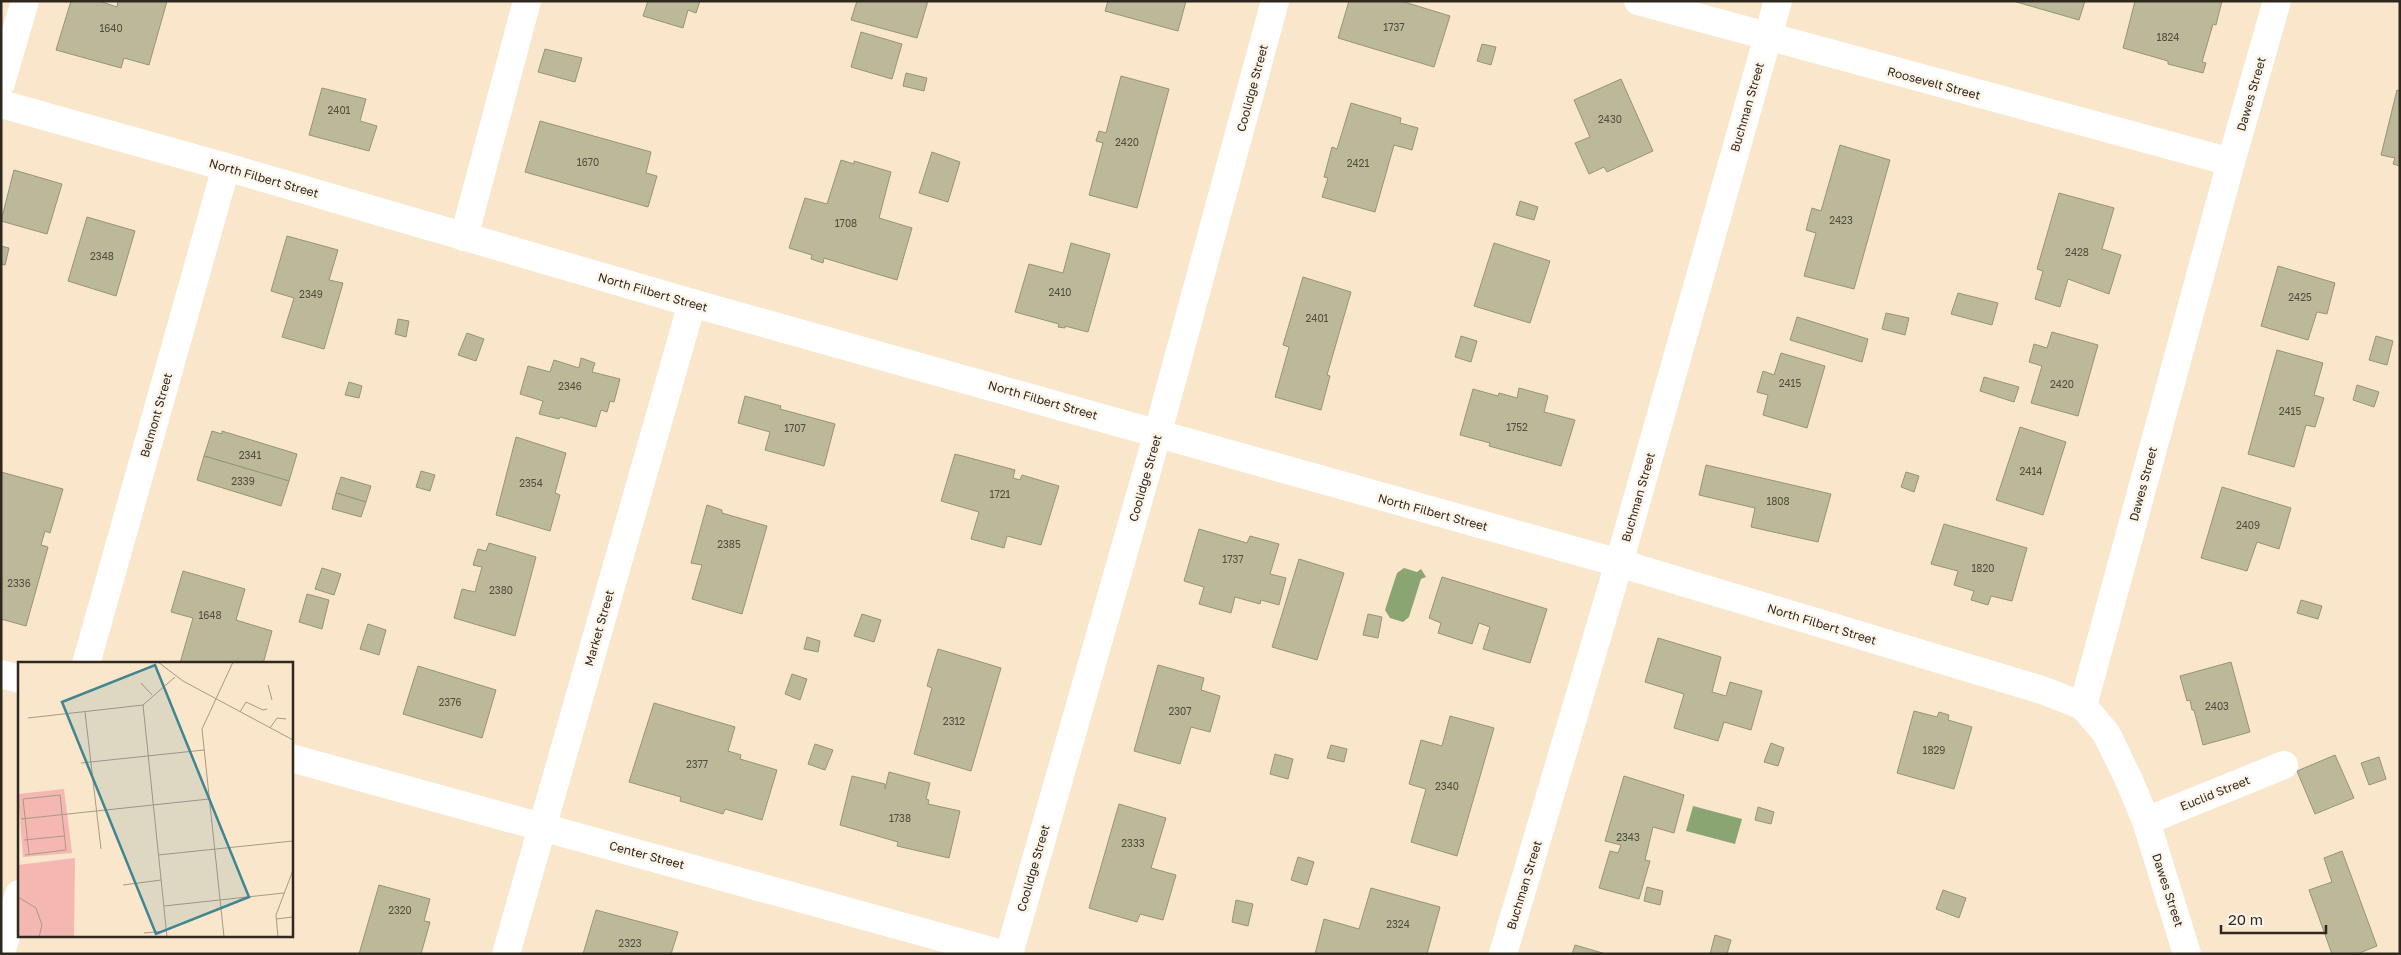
<svg xmlns="http://www.w3.org/2000/svg" width="2401" height="955" font-family="'Golos Text',sans-serif">
	<style>
		.water { fill: #8aa472 }
		.building { fill: #bbb99a; stroke: #969477 }
		.lines { fill: none; stroke-linecap: round; stroke-linejoin: round }
		.minor { stroke: #fff; stroke-width: 28 }
		.labels { text-anchor: middle; dominant-baseline: central; stroke-width: 5; stroke-linejoin: round; paint-order: stroke }
		.number-label { font-size: 10px; fill: #524c3d }
		.street-label { font-size: 12px; fill: #2f281e; stroke: #fdf5ea }
		.inset-road { fill: none; stroke: #a89a86; stroke-width: 1 }
		.view { fill: #408692; fill-opacity: 0.15; stroke: #408692; stroke-width: 2.5 }
		.inset-edge { fill: none; stroke: #2f281e; stroke-width: 2.5 }
	</style>
	<rect width="100%" height="100%" fill="#f9e6cb"/>
	<g class="water">
		<path d="M 1404,568 L 1417,572 L 1421,569 L 1426,577 L 1421,579 L 1409,617 L 1403,622 L 1390,618 L 1385,610 L 1397,573 Z"/>
		<path d="M 1693,806 L 1742,819 L 1735,844 L 1686,831 Z"/>
	</g>
	<g class="building">
		<path d="M 71,1 L 99,1 L 117,7 L 118,1 L 167,1 L 149,65 L 124,58 L 121,68 L 56,50 Z"/>
		<path d="M 648,1 L 700,1 L 696,13 L 688,10 L 683,28 L 643,16 Z"/>
		<path d="M 857,1 L 928,1 L 917,38 L 851,20 Z"/>
		<path d="M 1108,1 L 1186,1 L 1178,31 L 1105,11 Z"/>
		<path d="M 1349,1 L 1401,1 L 1450,16 L 1434,67 L 1338,38 Z"/>
		<path d="M 2013,1 L 2085,1 L 2079,20 Z"/>
		<path d="M 2135,1 L 2222,1 L 2216,25 L 2213,24 L 2202,62 L 2206,63 L 2203,73 L 2168,64 L 2168,61 L 2123,48 Z"/>
		<path d="M 861,32 L 902,44 L 892,79 L 851,67 Z"/>
		<path d="M 1482,44 L 1496,47 L 1491,65 L 1477,61 Z"/>
		<path d="M 545,49 L 582,58 L 575,82 L 538,72 Z"/>
		<path d="M 906,73 L 927,78 L 924,91 L 903,86 Z"/>
		<path d="M 1121,76 L 1169,89 L 1137,208 L 1089,195 L 1103,143 L 1096,141 L 1099,131 L 1106,133 Z"/>
		<path d="M 1621,79 L 1653,151 L 1607,172 L 1604,167 L 1589,174 L 1575,143 L 1590,137 L 1574,100 Z"/>
		<path d="M 322,88 L 366,99 L 360,121 L 377,126 L 369,151 L 309,135 Z"/>
		<path d="M 2397,90 L 2400,91 L 2400,166 L 2393,164 L 2395,158 L 2381,155 Z"/>
		<path d="M 1351,103 L 1401,118 L 1400,123 L 1418,128 L 1412,150 L 1394,145 L 1375,212 L 1322,197 L 1328,178 L 1324,177 L 1332,147 L 1337,149 Z"/>
		<path d="M 540,121 L 651,152 L 646,173 L 657,176 L 648,207 L 525,172 Z"/>
		<path d="M 1840,145 L 1890,160 L 1854,289 L 1804,276 L 1816,233 L 1806,230 L 1812,208 L 1821,211 Z"/>
		<path d="M 932,152 L 960,162 L 948,202 L 919,193 Z"/>
		<path d="M 841,160 L 854,164 L 854,161 L 891,172 L 879,218 L 912,228 L 897,280 L 824,258 L 823,263 L 811,259 L 812,255 L 789,248 L 805,198 L 827,204 Z"/>
		<path d="M 14,170 L 62,184 L 47,234 L 1,221 Z"/>
		<path d="M 2059,193 L 2114,208 L 2102,249 L 2121,255 L 2109,294 L 2068,279 L 2060,307 L 2035,299 L 2043,271 L 2037,269 Z"/>
		<path d="M 1520,201 L 1538,207 L 1534,220 L 1516,215 Z"/>
		<path d="M 87,217 L 135,231 L 116,296 L 68,281 Z"/>
		<path d="M 287,236 L 338,250 L 329,280 L 343,283 L 324,349 L 282,337 L 294,298 L 271,291 Z"/>
		<path d="M 1071,243 L 1110,254 L 1088,332 L 1065,326 L 1065,328 L 1058,327 L 1059,324 L 1015,312 L 1029,264 L 1063,273 Z"/>
		<path d="M 1494,243 L 1550,261 L 1530,323 L 1474,306 Z"/>
		<path d="M 1,246 L 9,248 L 5,265 L 1,264 Z"/>
		<path d="M 2278,266 L 2335,283 L 2327,314 L 2317,312 L 2308,340 L 2261,326 Z"/>
		<path d="M 1303,277 L 1351,292 L 1327,375 L 1330,376 L 1321,410 L 1275,397 L 1289,347 L 1283,345 Z"/>
		<path d="M 1958,293 L 1998,303 L 1992,325 L 1951,314 Z"/>
		<path d="M 1886,313 L 1909,318 L 1905,335 L 1882,329 Z"/>
		<path d="M 1797,317 L 1868,339 L 1862,362 L 1790,340 Z"/>
		<path d="M 398,319 L 409,321 L 406,337 L 395,334 Z"/>
		<path d="M 2052,332 L 2098,345 L 2078,416 L 2031,403 L 2042,366 L 2029,362 L 2034,344 L 2047,348 Z"/>
		<path d="M 467,333 L 484,339 L 476,361 L 458,355 Z"/>
		<path d="M 1461,336 L 1477,341 L 1471,362 L 1455,357 Z"/>
		<path d="M 2376,336 L 2393,341 L 2387,365 L 2369,360 Z"/>
		<path d="M 2277,350 L 2323,363 L 2314,395 L 2324,398 L 2315,427 L 2306,425 L 2294,467 L 2248,454 Z"/>
		<path d="M 1781,353 L 1825,366 L 1807,428 L 1763,415 L 1768,395 L 1757,392 L 1763,371 L 1774,375 Z"/>
		<path d="M 581,358 L 595,363 L 592,372 L 620,379 L 614,402 L 610,401 L 607,412 L 601,410 L 596,427 L 560,417 L 559,419 L 539,414 L 543,401 L 520,394 L 528,366 L 550,372 L 554,360 L 579,368 Z"/>
		<path d="M 1984,377 L 2019,387 L 2014,402 L 1980,391 Z"/>
		<path d="M 349,382 L 362,386 L 359,398 L 345,395 Z"/>
		<path d="M 2357,385 L 2379,392 L 2374,407 L 2353,400 Z"/>
		<path d="M 1519,388 L 1548,396 L 1544,412 L 1575,420 L 1561,466 L 1489,446 L 1490,443 L 1460,435 L 1473,389 L 1498,396 L 1499,393 L 1517,398 Z"/>
		<path d="M 745,396 L 781,406 L 780,409 L 835,424 L 824,466 L 765,450 L 770,432 L 738,423 Z"/>
		<path d="M 2020,427 L 2066,442 L 2043,515 L 1996,500 Z"/>
		<path d="M 212,431 L 222,434 L 222,431 L 297,454 L 289,481 L 204,456 Z"/>
		<path d="M 516,437 L 566,453 L 555,493 L 560,495 L 550,531 L 496,515 Z"/>
		<path d="M 955,454 L 1015,470 L 1013,478 L 1020,480 L 1022,475 L 1059,486 L 1041,545 L 1007,536 L 1004,548 L 971,539 L 979,512 L 941,501 Z"/>
		<path d="M 204,456 L 289,481 L 281,506 L 197,480 Z"/>
		<path d="M 1706,465 L 1831,494 L 1818,542 L 1751,527 L 1755,508 L 1699,495 Z"/>
		<path d="M 421,471 L 435,475 L 430,491 L 416,487 Z"/>
		<path d="M 1,472 L 63,489 L 50,533 L 45,531 L 41,545 L 48,547 L 26,626 L 1,619 Z"/>
		<path d="M 1906,472 L 1919,476 L 1914,492 L 1901,487 Z"/>
		<path d="M 341,477 L 371,486 L 366,502 L 336,493 Z"/>
		<path d="M 2222,487 L 2291,508 L 2279,549 L 2257,542 L 2247,571 L 2201,558 Z"/>
		<path d="M 336,493 L 366,502 L 361,517 L 332,509 Z"/>
		<path d="M 707,505 L 722,510 L 722,513 L 767,526 L 742,614 L 692,599 L 702,565 L 691,563 Z"/>
		<path d="M 1944,524 L 2027,548 L 2012,601 L 1991,596 L 1988,605 L 1971,600 L 1974,591 L 1954,585 L 1958,571 L 1931,564 Z"/>
		<path d="M 1199,529 L 1247,543 L 1250,536 L 1279,544 L 1270,574 L 1286,578 L 1279,605 L 1261,600 L 1260,604 L 1235,597 L 1231,613 L 1199,604 L 1204,587 L 1184,581 Z"/>
		<path d="M 489,543 L 536,557 L 515,636 L 454,618 L 462,589 L 475,592 L 482,567 L 473,565 L 478,549 L 486,551 Z"/>
		<path d="M 1299,559 L 1344,573 L 1317,660 L 1272,647 Z"/>
		<path d="M 322,568 L 341,574 L 334,595 L 315,589 Z"/>
		<path d="M 183,571 L 245,589 L 236,620 L 272,631 L 263,664 L 180,663 L 193,618 L 171,612 Z"/>
		<path d="M 1442,577 L 1547,609 L 1530,663 L 1483,649 L 1490,627 L 1479,623 L 1472,644 L 1438,633 L 1441,623 L 1429,618 Z"/>
		<path d="M 307,594 L 329,600 L 322,629 L 299,622 Z"/>
		<path d="M 2301,600 L 2322,606 L 2318,619 L 2297,613 Z"/>
		<path d="M 862,614 L 881,620 L 874,642 L 854,636 Z"/>
		<path d="M 1368,614 L 1382,617 L 1378,638 L 1363,635 Z"/>
		<path d="M 368,624 L 386,630 L 379,655 L 360,649 Z"/>
		<path d="M 807,637 L 820,641 L 818,652 L 804,649 Z"/>
		<path d="M 1658,638 L 1721,657 L 1712,692 L 1726,696 L 1730,682 L 1762,691 L 1751,730 L 1724,722 L 1718,741 L 1674,728 L 1684,694 L 1645,682 Z"/>
		<path d="M 938,649 L 1001,668 L 971,771 L 914,754 L 932,688 L 927,686 Z"/>
		<path d="M 2231,662 L 2250,732 L 2203,745 L 2194,710 L 2192,710 L 2190,700 L 2187,701 L 2180,676 Z"/>
		<path d="M 1158,665 L 1204,678 L 1201,690 L 1220,696 L 1210,732 L 1191,727 L 1180,764 L 1134,751 Z"/>
		<path d="M 418,666 L 496,690 L 482,738 L 403,714 Z"/>
		<path d="M 792,674 L 807,679 L 800,700 L 785,694 Z"/>
		<path d="M 654,703 L 735,727 L 728,751 L 741,755 L 740,759 L 777,770 L 762,820 L 725,809 L 723,814 L 680,801 L 681,797 L 629,782 Z"/>
		<path d="M 1914,711 L 1937,717 L 1939,712 L 1949,715 L 1948,720 L 1972,727 L 1954,789 L 1897,773 Z"/>
		<path d="M 1450,716 L 1494,728 L 1457,856 L 1411,842 L 1426,789 L 1409,784 L 1421,740 L 1442,746 Z"/>
		<path d="M 1771,743 L 1784,748 L 1778,766 L 1764,762 Z"/>
		<path d="M 815,744 L 833,750 L 825,770 L 808,764 Z"/>
		<path d="M 1331,745 L 1347,749 L 1344,762 L 1327,758 Z"/>
		<path d="M 1275,754 L 1293,759 L 1288,779 L 1270,774 Z"/>
		<path d="M 2335,755 L 2354,798 L 2315,814 L 2297,771 Z"/>
		<path d="M 2379,757 L 2386,779 L 2369,785 L 2361,763 Z"/>
		<path d="M 889,772 L 930,783 L 926,799 L 929,800 L 928,804 L 960,811 L 949,858 L 897,846 L 898,842 L 840,825 L 852,776 L 885,784 L 885,789 Z"/>
		<path d="M 1624,776 L 1684,795 L 1674,833 L 1653,827 L 1645,860 L 1650,861 L 1639,899 L 1599,888 L 1610,851 L 1618,853 L 1621,845 L 1605,841 Z"/>
		<path d="M 1119,804 L 1166,818 L 1151,868 L 1176,875 L 1163,920 L 1140,914 L 1137,922 L 1089,908 Z"/>
		<path d="M 1758,807 L 1774,812 L 1771,824 L 1755,820 Z"/>
		<path d="M 2342,851 L 2377,946 L 2357,954 L 2332,954 L 2309,890 L 2332,882 L 2324,858 Z"/>
		<path d="M 1298,857 L 1314,862 L 1307,885 L 1291,880 Z"/>
		<path d="M 379,885 L 430,899 L 424,921 L 430,922 L 421,954 L 359,954 Z"/>
		<path d="M 1647,887 L 1663,891 L 1660,905 L 1644,901 Z"/>
		<path d="M 1371,888 L 1440,907 L 1427,954 L 1315,954 L 1324,919 L 1359,929 Z"/>
		<path d="M 1943,890 L 1966,898 L 1959,918 L 1936,909 Z"/>
		<path d="M 1236,900 L 1253,904 L 1248,926 L 1232,922 Z"/>
		<path d="M 596,910 L 678,932 L 671,954 L 583,954 Z"/>
		<path d="M 1715,935 L 1731,940 L 1727,954 L 1710,954 Z"/>
		<path d="M 1575,945 L 1606,954 L 1572,954 Z"/>
	</g>
	<g class="lines">
		<g class="minor">
			<path d="M 1638,1 L 2231,162"/>
			<path d="M 1,83 L 25,1"/>
			<path d="M 1,104 L 226,167 L 692,303 L 1619,563 L 2042,690 L 2083,706"/>
			<path d="M 464,237 L 527,1"/>
			<path d="M 86,664 L 226,167"/>
			<path d="M 1,674 L 19,679"/>
			<path d="M 291,758 L 1002,954"/>
			<path d="M 2146,821 L 2284,765"/>
			<path d="M 1,953 L 19,894"/>
			<path d="M 506,954 L 692,303"/>
			<path d="M 1009,954 L 1158,432 L 1275,1"/>
			<path d="M 1503,954 L 1619,563 L 1778,1"/>
			<path d="M 2187,954 L 2146,821 L 2129,780 L 2106,733 L 2083,706 L 2231,162 L 2277,1"/>
		</g>
	</g>
	<g class="labels">
		<g class="number-label">
			<text x="1394" y="27">1737</text>
			<text x="111" y="28">1640</text>
			<text x="2168" y="37">1824</text>
			<text x="339" y="110">2401</text>
			<text x="1610" y="119">2430</text>
			<text x="1127" y="142">2420</text>
			<text x="588" y="162">1670</text>
			<text x="1358" y="163">2421</text>
			<text x="1841" y="220">2423</text>
			<text x="846" y="223">1708</text>
			<text x="2077" y="252">2428</text>
			<text x="102" y="256">2348</text>
			<text x="1060" y="292">2410</text>
			<text x="311" y="294">2349</text>
			<text x="2300" y="297">2425</text>
			<text x="1317" y="318">2401</text>
			<text x="1790" y="383">2415</text>
			<text x="2062" y="384">2420</text>
			<text x="570" y="386">2346</text>
			<text x="2290" y="411">2415</text>
			<text x="1517" y="427">1752</text>
			<text x="795" y="428">1707</text>
			<text x="250" y="455">2341</text>
			<text x="2031" y="471">2414</text>
			<text x="243" y="481">2339</text>
			<text x="531" y="483">2354</text>
			<text x="1000" y="494">1721</text>
			<text x="1778" y="501">1808</text>
			<text x="2248" y="525">2409</text>
			<text x="729" y="544">2385</text>
			<text x="1233" y="559">1737</text>
			<text x="1983" y="568">1820</text>
			<text x="19" y="583">2336</text>
			<text x="501" y="590">2380</text>
			<text x="210" y="615">1648</text>
			<text x="450" y="702">2376</text>
			<text x="2217" y="706">2403</text>
			<text x="1180" y="711">2307</text>
			<text x="954" y="721">2312</text>
			<text x="1934" y="750">1829</text>
			<text x="697" y="764">2377</text>
			<text x="1447" y="786">2340</text>
			<text x="900" y="818">1738</text>
			<text x="1628" y="837">2343</text>
			<text x="1133" y="843">2333</text>
			<text x="400" y="910">2320</text>
			<text x="1398" y="924">2324</text>
			<text x="630" y="943">2323</text>
		</g>
		<g class="street-label">
			<text transform="translate(1934 83) rotate(15)">Roosevelt Street</text>
			<text transform="translate(1252 88) rotate(-75)">Coolidge Street</text>
			<text transform="translate(2251 94) rotate(-74)">Dawes Street</text>
			<text transform="translate(1747 107) rotate(-74)">Buchman Street</text>
			<text transform="translate(264 178) rotate(16)">North Filbert Street</text>
			<text transform="translate(653 292) rotate(16)">North Filbert Street</text>
			<text transform="translate(1043 400) rotate(16)">North Filbert Street</text>
			<text transform="translate(156 415) rotate(-74)">Belmont Street</text>
			<text transform="translate(1145 478) rotate(-74)">Coolidge Street</text>
			<text transform="translate(2143 484) rotate(-75)">Dawes Street</text>
			<text transform="translate(1638 497) rotate(-74)">Buchman Street</text>
			<text transform="translate(1433 512) rotate(15)">North Filbert Street</text>
			<text transform="translate(1822 624) rotate(17)">North Filbert Street</text>
			<text transform="translate(599 628) rotate(-74)">Market Street</text>
			<text transform="translate(2215 793) rotate(-22)">Euclid Street</text>
			<text transform="translate(647 855) rotate(15)">Center Street</text>
			<text transform="translate(1033 868) rotate(-74)">Coolidge Street</text>
			<text transform="translate(1524 885) rotate(-73)">Buchman Street</text>
			<text transform="translate(2168 890) rotate(72)">Dawes Street</text>
		</g>
	</g>
	<g transform="translate(18 662)">
		<rect width="275" height="275" fill="#f9e6cb"/>
		<path d="M 46,127 L 54,191 L 5,195 L 0,132 ZM 57,196 L 56,275 L 0,275 L 0,203 Z" fill="#f5b7b2"/>
		<path class="inset-road" d="M 140,0 L 165,19 L 275,78M 123,21 L 134,33M 250,23 L 254,38M 125,43 L 149,275M 67,50 L 83,187M 222,50 L 228,40 L 245,48 L 249,47M 10,56 L 125,43 L 157,15M 252,66 L 259,56 L 268,57M 63,101 L 186,88M 3,157 L 191,137M 6,178 L 46,174M 7,193 L 48,188 L 42,133 L 5,137 L 11,192M 140,193 L 275,179M 105,223 L 143,218M 0,235 L 18,246 L 24,263 L 21,275M 146,244 L 266,231M 258,257 L 275,255M 126,271 L 148,269M 206,275 L 184,67 L 215,0M 260,275 L 258,253 L 275,208"/>
		<path class="view" d="M 137,3 L 231,235 L 138,272 L 44,40 Z"/>
		<rect width="275" height="275" class="inset-edge"/>
	</g>
	<rect width="2401" height="955" fill="none" stroke="#2f281e" stroke-width="5"/>
	<path d="M2221 925v8h105v-8" fill="none" stroke="#2f281e" stroke-width="2.5"/>
	<text x="2228" y="925" font-size="15" fill="#2f281e" stroke="#fdf5ea" stroke-width="4" paint-order="stroke">20 m</text>
</svg>
